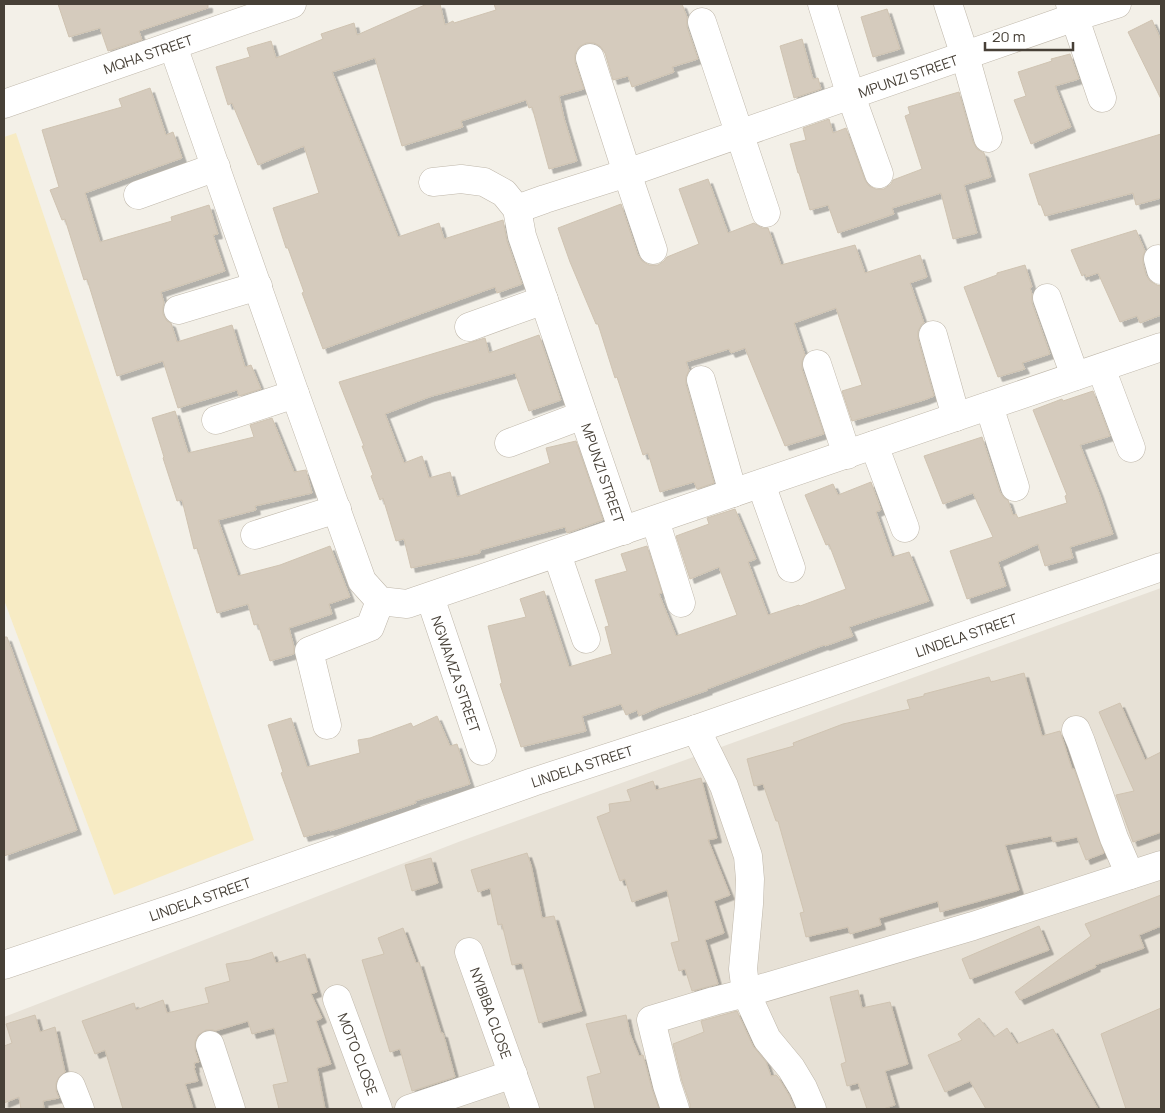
<svg xmlns="http://www.w3.org/2000/svg" width="1165" height="1113" font-family="Manrope,sans-serif">
	<style>
		.residential { fill: #e7e1d6 }
		.sand { fill: #f7ebc4 }
		.building { fill: #d5cbbd; stroke: #cfc3b1; filter: url(#shadow) }
		.lines { fill: none; stroke-linecap: round; stroke-linejoin: round }
		.minor-casing { stroke: #bfb7aa; stroke-width: 29 }
		.minor { stroke: #fff; stroke-width: 28 }
		.labels { text-anchor: middle; dominant-baseline: central; stroke-width: 4; stroke-linejoin: round; paint-order: stroke }
		.street-label { font-size: 14px; fill: #474037; stroke: #fff }
	</style>
	<defs>
		<filter id="shadow"><feDropShadow dx="4.5" dy="4.5" stdDeviation="0" flood-color="#0004"/></filter>
	</defs>
	<rect width="100%" height="100%" fill="#f3f0e8"/>
	<path class="residential" d="M 1161,588 L 1161,1109 L 4,1109 L 4,1017 L 461,841 Z"/>
	<path class="sand" d="M 16,133 L 254,840 L 114,895 L 4,600 L 4,137 Z"/>
	<g class="building">
		<path d="M 58,4 L 208,4 L 208,8 L 139,31 L 142,40 L 108,51 L 100,28 L 69,37 Z"/>
		<path d="M 427,4 L 440,4 L 445,25 L 453,21 L 454,23 L 496,10 L 494,4 L 682,4 L 687,17 L 687,27 L 698,59 L 672,67 L 674,72 L 632,87 L 628,76 L 613,80 L 605,53 L 600,46 L 594,43 L 586,43 L 579,47 L 575,54 L 575,62 L 584,89 L 559,96 L 564,118 L 577,161 L 549,169 L 532,107 L 529,108 L 526,100 L 461,121 L 463,127 L 402,146 L 375,58 L 332,72 L 398,237 L 439,223 L 444,239 L 503,220 L 507,241 L 522,284 L 497,293 L 495,287 L 323,349 L 302,293 L 304,292 L 288,248 L 286,248 L 273,208 L 319,193 L 304,146 L 258,165 L 232,103 L 228,105 L 216,67 L 250,57 L 247,48 L 271,41 L 276,58 L 323,39 L 321,34 L 354,23 L 357,35 Z"/>
		<path d="M 887,9 L 900,49 L 873,57 L 861,17 Z"/>
		<path d="M 1152,20 L 1161,40 L 1161,99 L 1128,32 Z"/>
		<path d="M 802,39 L 813,79 L 818,78 L 821,89 L 794,98 L 780,46 Z"/>
		<path d="M 1070,54 L 1079,79 L 1055,86 L 1071,127 L 1031,144 L 1014,100 L 1026,96 L 1018,72 L 1052,61 L 1051,59 Z"/>
		<path d="M 150,88 L 166,135 L 173,132 L 182,158 L 85,193 L 100,242 L 172,221 L 171,217 L 209,205 L 218,234 L 213,235 L 225,271 L 161,292 L 164,303 L 163,307 L 163,314 L 167,321 L 171,323 L 177,342 L 232,325 L 245,367 L 251,365 L 261,389 L 239,396 L 237,390 L 178,408 L 163,361 L 117,376 L 87,279 L 84,280 L 65,219 L 62,220 L 50,190 L 59,187 L 42,130 L 122,107 L 119,99 Z"/>
		<path d="M 959,92 L 973,142 L 977,149 L 984,153 L 991,177 L 964,185 L 977,233 L 953,239 L 941,193 L 892,208 L 894,214 L 838,233 L 828,205 L 810,210 L 799,173 L 798,173 L 790,144 L 806,140 L 803,128 L 829,119 L 833,133 L 846,128 L 865,180 L 869,186 L 876,189 L 884,189 L 891,184 L 893,180 L 922,169 L 905,116 L 910,114 L 908,107 Z"/>
		<path d="M 1161,134 L 1161,198 L 1136,205 L 1133,193 L 1045,216 L 1041,205 L 1039,205 L 1029,174 Z"/>
		<path d="M 708,179 L 728,233 L 754,223 L 762,228 L 768,228 L 781,265 L 855,245 L 865,273 L 920,255 L 927,277 L 910,283 L 924,323 L 922,324 L 918,331 L 918,339 L 934,396 L 924,400 L 852,421 L 842,391 L 862,385 L 836,308 L 794,323 L 805,355 L 802,361 L 802,369 L 824,434 L 785,446 L 745,348 L 731,353 L 729,349 L 686,362 L 689,370 L 686,377 L 686,384 L 714,483 L 697,489 L 694,482 L 660,492 L 648,453 L 643,455 L 617,377 L 615,378 L 598,324 L 596,324 L 570,262 L 558,228 L 621,204 L 638,255 L 642,261 L 649,265 L 658,265 L 664,261 L 667,257 L 699,244 L 679,189 Z"/>
		<path d="M 1136,230 L 1145,251 L 1143,256 L 1143,263 L 1146,275 L 1150,281 L 1157,285 L 1161,286 L 1161,315 L 1140,323 L 1137,316 L 1120,322 L 1098,273 L 1086,277 L 1085,274 L 1082,276 L 1071,250 Z"/>
		<path d="M 1025,265 L 1032,287 L 1030,288 L 1032,294 L 1032,303 L 1050,354 L 1022,363 L 1025,369 L 998,377 L 964,287 L 997,275 L 997,273 Z"/>
		<path d="M 539,335 L 561,400 L 529,411 L 515,373 L 429,397 L 385,414 L 404,463 L 422,456 L 429,478 L 450,472 L 457,497 L 550,463 L 546,448 L 576,441 L 603,520 L 567,533 L 565,527 L 480,550 L 480,553 L 411,568 L 404,539 L 396,541 L 383,498 L 380,500 L 371,476 L 373,475 L 362,446 L 364,446 L 339,382 L 485,338 L 489,353 Z"/>
		<path d="M 1093,391 L 1110,436 L 1080,445 L 1099,493 L 1113,534 L 1070,547 L 1073,558 L 1045,566 L 1038,544 L 998,562 L 1006,586 L 967,599 L 950,551 L 993,537 L 973,493 L 943,504 L 924,456 L 982,437 L 1000,492 L 1004,498 L 1008,500 L 1013,515 L 1016,514 L 1018,518 L 1067,503 L 1065,496 L 1067,495 L 1033,410 L 1062,399 L 1063,401 Z"/>
		<path d="M 175,411 L 188,453 L 254,437 L 250,425 L 272,418 L 294,472 L 306,470 L 312,493 L 255,506 L 256,510 L 218,520 L 238,576 L 280,565 L 330,546 L 350,597 L 329,604 L 332,614 L 289,628 L 294,647 L 294,654 L 270,661 L 258,624 L 254,625 L 248,604 L 217,613 L 197,548 L 194,549 L 182,500 L 177,501 L 163,458 L 164,457 L 152,418 Z"/>
		<path d="M 871,482 L 881,510 L 876,512 L 892,557 L 909,552 L 929,601 L 882,616 L 849,627 L 853,636 L 825,646 L 824,645 L 707,689 L 708,690 L 657,708 L 639,716 L 637,710 L 626,715 L 621,704 L 582,716 L 586,731 L 521,747 L 500,684 L 502,683 L 488,626 L 526,617 L 520,599 L 544,591 L 569,667 L 612,654 L 605,627 L 609,626 L 595,580 L 627,571 L 621,554 L 647,546 L 662,593 L 659,594 L 676,636 L 737,615 L 719,567 L 690,579 L 676,536 L 709,524 L 707,518 L 735,509 L 756,559 L 748,562 L 768,615 L 799,605 L 800,606 L 846,589 L 829,544 L 826,545 L 805,495 L 833,484 L 838,495 Z"/>
		<path d="M 4,637 L 7,637 L 77,830 L 4,856 Z"/>
		<path d="M 1024,673 L 1042,736 L 1060,731 L 1072,769 L 1074,769 L 1104,853 L 1086,860 L 1077,837 L 1053,842 L 1051,836 L 1005,845 L 1019,890 L 940,912 L 938,901 L 879,918 L 881,925 L 850,934 L 848,927 L 806,937 L 800,913 L 804,912 L 778,821 L 776,821 L 763,784 L 754,786 L 747,759 L 794,746 L 793,743 L 843,724 L 910,709 L 907,700 L 924,696 L 924,694 L 989,677 L 991,682 Z"/>
		<path d="M 1120,703 L 1145,760 L 1161,752 L 1161,832 L 1133,842 L 1116,795 L 1134,791 L 1099,712 Z"/>
		<path d="M 437,716 L 450,746 L 457,744 L 470,784 L 415,801 L 416,803 L 330,831 L 329,830 L 304,837 L 281,773 L 283,772 L 268,725 L 291,718 L 307,767 L 360,753 L 358,740 L 370,738 L 411,723 L 413,727 Z"/>
		<path d="M 701,778 L 717,838 L 708,840 L 730,895 L 714,901 L 724,933 L 705,940 L 718,984 L 692,991 L 685,969 L 679,971 L 671,943 L 679,941 L 667,890 L 632,902 L 625,879 L 620,881 L 597,817 L 610,812 L 609,804 L 631,801 L 627,790 L 653,781 L 656,790 Z"/>
		<path d="M 527,853 L 531,865 L 542,918 L 554,916 L 582,1011 L 539,1023 L 522,963 L 512,965 L 502,924 L 498,925 L 490,888 L 478,892 L 471,870 Z"/>
		<path d="M 431,858 L 438,883 L 412,891 L 405,865 Z"/>
		<path d="M 1161,895 L 1161,926 L 1139,935 L 1144,948 L 1095,965 L 1096,967 L 1020,1000 L 1015,992 L 1091,936 L 1085,924 Z"/>
		<path d="M 1039,926 L 1049,950 L 970,979 L 962,959 Z"/>
		<path d="M 403,928 L 416,963 L 419,962 L 441,1033 L 443,1033 L 455,1077 L 412,1091 L 400,1049 L 390,1052 L 362,960 L 384,954 L 378,938 Z"/>
		<path d="M 272,952 L 276,963 L 305,954 L 317,992 L 311,994 L 322,1018 L 316,1021 L 331,1064 L 317,1068 L 325,1109 L 279,1109 L 273,1085 L 288,1082 L 274,1028 L 252,1034 L 248,1021 L 215,1031 L 213,1030 L 206,1030 L 198,1035 L 195,1042 L 195,1050 L 199,1062 L 194,1063 L 195,1068 L 194,1068 L 198,1081 L 185,1084 L 193,1109 L 123,1109 L 105,1050 L 95,1054 L 82,1021 L 134,1003 L 136,1010 L 163,1000 L 167,1013 L 209,1003 L 205,988 L 230,981 L 226,964 L 250,960 Z"/>
		<path d="M 858,990 L 862,1008 L 890,1002 L 908,1064 L 885,1071 L 895,1105 L 883,1109 L 867,1109 L 858,1083 L 847,1086 L 841,1064 L 846,1062 L 830,997 Z"/>
		<path d="M 1161,1008 L 1161,1109 L 1126,1109 L 1101,1034 Z"/>
		<path d="M 737,1011 L 753,1046 L 766,1062 L 771,1076 L 776,1075 L 778,1077 L 789,1095 L 795,1109 L 690,1109 L 690,1104 L 682,1081 L 673,1044 L 704,1032 L 701,1021 Z"/>
		<path d="M 35,1015 L 40,1032 L 55,1027 L 65,1072 L 59,1077 L 56,1083 L 56,1091 L 59,1098 L 43,1101 L 44,1109 L 21,1109 L 19,1097 L 4,1103 L 4,1046 L 12,1043 L 6,1024 Z"/>
		<path d="M 626,1015 L 630,1034 L 639,1056 L 643,1055 L 652,1089 L 659,1109 L 595,1109 L 587,1077 L 601,1073 L 586,1024 Z"/>
		<path d="M 979,1018 L 994,1037 L 1007,1028 L 1017,1044 L 1053,1029 L 1098,1109 L 986,1109 L 970,1081 L 945,1092 L 928,1055 L 962,1040 L 958,1034 Z"/>
	</g>
	<g class="lines">
		<g class="minor-casing">
			<g id="minor">
				<path d="M 822,4 L 851,96 L 879,174"/>
				<path d="M 948,4 L 965,56 L 988,138"/>
				<path d="M 1070,4 L 1102,98"/>
				<path d="M 702,22 L 766,213"/>
				<path d="M 173,46 L 295,394 L 362,581 L 380,601 L 407,604 L 1161,347"/>
				<path d="M 590,58 L 627,173 L 653,250"/>
				<path d="M 4,104 L 292,4"/>
				<path d="M 433,182 L 461,179 L 484,182 L 504,193 L 517,209 L 522,236 L 623,531"/>
				<path d="M 138,195 L 216,167"/>
				<path d="M 517,209 L 545,199 L 627,173 L 1075,17 L 1117,4"/>
				<path d="M 1158,259 L 1161,270"/>
				<path d="M 1047,298 L 1075,376"/>
				<path d="M 178,310 L 258,286"/>
				<path d="M 469,327 L 544,300"/>
				<path d="M 933,335 L 956,417"/>
				<path d="M 817,364 L 847,455"/>
				<path d="M 1101,368 L 1131,448"/>
				<path d="M 701,380 L 733,493"/>
				<path d="M 989,406 L 1015,487"/>
				<path d="M 216,420 L 295,394"/>
				<path d="M 509,443 L 583,415"/>
				<path d="M 874,445 L 905,528"/>
				<path d="M 761,484 L 791,568"/>
				<path d="M 655,520 L 681,603"/>
				<path d="M 255,535 L 337,509"/>
				<path d="M 557,554 L 586,639"/>
				<path d="M 430,597 L 482,751"/>
				<path d="M 327,725 L 309,651 L 370,627 L 380,601"/>
				<path d="M 696,729 L 724,786 L 748,856 L 750,879 L 749,904 L 743,969 L 746,993 L 767,1039 L 791,1068 L 803,1088 L 812,1109"/>
				<path d="M 1076,730 L 1081,742 L 1114,838 L 1130,875"/>
				<path d="M 469,952 L 525,1109"/>
				<path d="M 4,965 L 186,904 L 533,782 L 696,729 L 1161,567"/>
				<path d="M 337,999 L 378,1109"/>
				<path d="M 210,1045 L 231,1109"/>
				<path d="M 71,1086 L 80,1109"/>
				<path d="M 409,1109 L 513,1074"/>
				<path d="M 675,1109 L 667,1085 L 651,1020 L 714,1001 L 746,993 L 973,926 L 1161,865"/>
			</g>
		</g>
		<use href="#minor" class="minor"/>
	</g>
	<g class="labels">
		<g class="street-label">
			<text transform="translate(148 54) rotate(-19)">MQHA STREET</text>
			<text transform="translate(908 76) rotate(-19)">MPUNZI STREET</text>
			<text transform="translate(603 473) rotate(71)">MPUNZI STREET</text>
			<text transform="translate(966 635) rotate(-19)">LINDELA STREET</text>
			<text transform="translate(456 674) rotate(71)">NGWAMZA STREET</text>
			<text transform="translate(582 766) rotate(-18)">LINDELA STREET</text>
			<text transform="translate(200 899) rotate(-19)">LINDELA STREET</text>
			<text transform="translate(491 1013) rotate(70)">NYIBIBA CLOSE</text>
			<text transform="translate(358 1054) rotate(69)">MOTO CLOSE</text>
		</g>
	</g>
	<rect width="1165" height="1113" fill="none" stroke="#474037" stroke-width="10"/>
	<path d="M985 42v8h88v-8" fill="none" stroke="#474037" stroke-width="2.5"/>
	<text x="992" y="42" font-size="15" fill="#474037" stroke="#ffffff" stroke-width="4" paint-order="stroke">20 m</text>
</svg>
